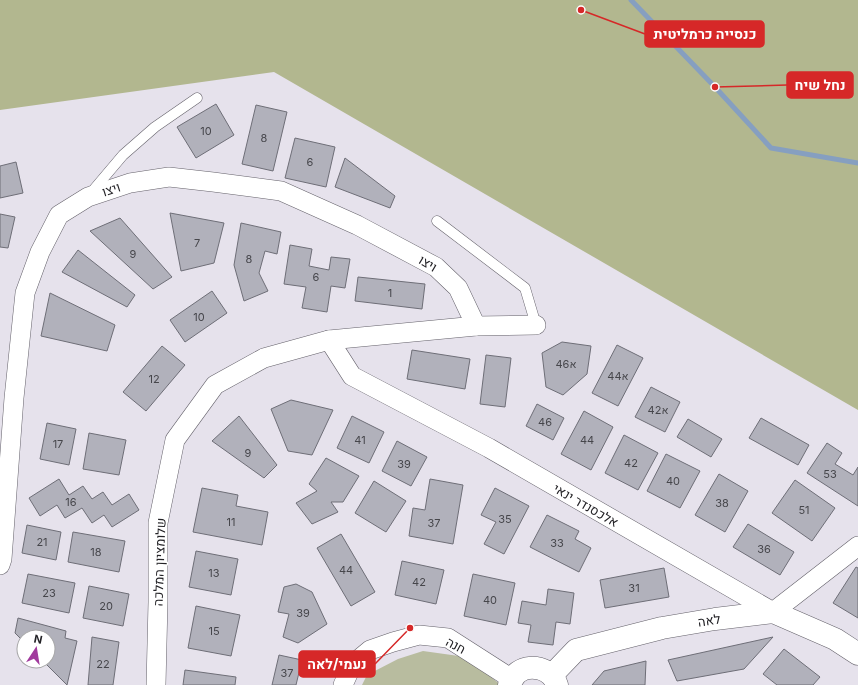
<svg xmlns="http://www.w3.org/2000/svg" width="858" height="685" font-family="Inter,Heebo,sans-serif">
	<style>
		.green { fill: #b8bc9f }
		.forest { fill: #b2b78f }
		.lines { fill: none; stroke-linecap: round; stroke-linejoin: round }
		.stream { stroke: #869fc0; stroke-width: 5 }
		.building { fill: #b1b1bb; stroke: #6e6e77 }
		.service-casing { stroke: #64616a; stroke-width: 11 }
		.minor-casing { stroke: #64616a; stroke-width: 20 }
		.tertiary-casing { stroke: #64616a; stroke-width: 23 }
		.service { stroke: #fff; stroke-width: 10 }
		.minor { stroke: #fff; stroke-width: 19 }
		.tertiary { stroke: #fff; stroke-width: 22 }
		.labels { text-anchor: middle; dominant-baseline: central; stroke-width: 3; stroke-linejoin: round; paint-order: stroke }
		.number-label { font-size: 11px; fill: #46464b }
		.street-label { font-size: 13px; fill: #232226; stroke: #fff }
		.leader { fill: none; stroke: #d62828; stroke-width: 1.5 }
		.callout-dot { fill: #d62828; stroke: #fff; stroke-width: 1.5 }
		.callout { fill: #d62828; stroke: #d62828; stroke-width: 1.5 }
		.callout-label { font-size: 14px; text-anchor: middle; font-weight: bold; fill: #fff }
	</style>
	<rect width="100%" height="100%" fill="#e6e2ec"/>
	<path class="green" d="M 423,651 L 466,657 L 501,685 L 362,685 L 367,675 L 398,659 Z"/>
	<path class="forest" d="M 0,0 L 858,0 L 858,410 L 274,72 L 0,110 Z"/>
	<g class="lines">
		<path class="stream" d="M 631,0 L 715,87 L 771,148 L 858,163"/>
	</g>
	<g class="building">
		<path d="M 216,104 L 234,135 L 196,158 L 177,127 Z"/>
		<path d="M 256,105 L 287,112 L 273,171 L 242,164 Z"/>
		<path d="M 295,138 L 335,147 L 326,187 L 285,178 Z"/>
		<path d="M 345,158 L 395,196 L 390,208 L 335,187 Z"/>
		<path d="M 16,162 L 23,193 L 0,198 L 0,166 Z"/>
		<path d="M 170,213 L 224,223 L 214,263 L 181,271 Z"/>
		<path d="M 0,214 L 15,217 L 8,248 L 0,247 Z"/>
		<path d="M 120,218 L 172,277 L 153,289 L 90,231 Z"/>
		<path d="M 241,223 L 281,232 L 277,254 L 265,251 L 259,273 L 268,291 L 244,301 L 234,265 Z"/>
		<path d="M 290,245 L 312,249 L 309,266 L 329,270 L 331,257 L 350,259 L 345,288 L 331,286 L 327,312 L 302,308 L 306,287 L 284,284 Z"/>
		<path d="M 78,250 L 135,295 L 127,307 L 62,272 Z"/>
		<path d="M 358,277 L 425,284 L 422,309 L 355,301 Z"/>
		<path d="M 212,291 L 227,313 L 185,342 L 170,320 Z"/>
		<path d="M 50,293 L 115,325 L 107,351 L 41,336 Z"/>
		<path d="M 562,342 L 591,346 L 587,374 L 563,395 L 546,387 L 542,353 Z"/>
		<path d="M 617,345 L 643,358 L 618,406 L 592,393 Z"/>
		<path d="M 162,346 L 185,365 L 146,411 L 123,392 Z"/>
		<path d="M 412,350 L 470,359 L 465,389 L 407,379 Z"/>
		<path d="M 486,355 L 511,358 L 505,407 L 480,404 Z"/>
		<path d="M 651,387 L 680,402 L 665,432 L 635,417 Z"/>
		<path d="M 291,400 L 333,410 L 312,455 L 288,451 L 271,409 Z"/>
		<path d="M 537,404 L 564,418 L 553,440 L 526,426 Z"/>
		<path d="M 584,411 L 613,427 L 591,470 L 561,454 Z"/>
		<path d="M 239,416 L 277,465 L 264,478 L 212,441 Z"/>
		<path d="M 352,416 L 384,432 L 369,463 L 337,448 Z"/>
		<path d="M 761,418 L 809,445 L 798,465 L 749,438 Z"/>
		<path d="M 688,419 L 722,439 L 711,457 L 677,437 Z"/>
		<path d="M 47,423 L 76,429 L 69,465 L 40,459 Z"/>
		<path d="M 89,433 L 126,440 L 119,475 L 83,469 Z"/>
		<path d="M 624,435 L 658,453 L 638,490 L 605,473 Z"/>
		<path d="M 397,441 L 427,457 L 411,486 L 382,471 Z"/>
		<path d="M 827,443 L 842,453 L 835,464 L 853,475 L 858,467 L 858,506 L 807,473 Z"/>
		<path d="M 666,454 L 700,471 L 680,508 L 647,491 Z"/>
		<path d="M 326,458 L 359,476 L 343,502 L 331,502 L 338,512 L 312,524 L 296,503 L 317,491 L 309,484 Z"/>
		<path d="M 719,474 L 748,491 L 725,532 L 695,515 Z"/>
		<path d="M 59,479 L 69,495 L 83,486 L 92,499 L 103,492 L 112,505 L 129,494 L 139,510 L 112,527 L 104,515 L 92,523 L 82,508 L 65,518 L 57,505 L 40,516 L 29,498 Z"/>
		<path d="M 430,479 L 463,485 L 453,544 L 409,536 L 413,508 L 425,510 Z"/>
		<path d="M 795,480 L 835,508 L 812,541 L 772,513 Z"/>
		<path d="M 374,481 L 406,501 L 386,532 L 355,513 Z"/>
		<path d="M 202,488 L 238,495 L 236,506 L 268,512 L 262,545 L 193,532 Z"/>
		<path d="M 495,488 L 529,506 L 504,554 L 484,544 L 496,522 L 481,515 Z"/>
		<path d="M 547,515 L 579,531 L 575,539 L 591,548 L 579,572 L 530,547 Z"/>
		<path d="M 748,524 L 794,552 L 780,575 L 733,547 Z"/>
		<path d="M 27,525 L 61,532 L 56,560 L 22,553 Z"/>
		<path d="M 73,532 L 125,541 L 119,572 L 68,562 Z"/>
		<path d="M 341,534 L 375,592 L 351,606 L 317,548 Z"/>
		<path d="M 196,551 L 238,559 L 231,595 L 189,587 Z"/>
		<path d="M 402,561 L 444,570 L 436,604 L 395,595 Z"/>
		<path d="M 856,567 L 858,568 L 858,618 L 833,603 Z"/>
		<path d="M 664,568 L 669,597 L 605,608 L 600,580 Z"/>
		<path d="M 28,574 L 75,583 L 69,613 L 22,603 Z"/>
		<path d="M 473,574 L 515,583 L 506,625 L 464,616 Z"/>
		<path d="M 296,584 L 312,592 L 327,624 L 298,643 L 283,637 L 289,614 L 278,612 L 284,587 Z"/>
		<path d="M 89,586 L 129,594 L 123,626 L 83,618 Z"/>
		<path d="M 548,589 L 574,593 L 570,624 L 556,622 L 553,645 L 528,642 L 531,625 L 518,623 L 522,601 L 546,605 Z"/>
		<path d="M 196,606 L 240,615 L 231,656 L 188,648 Z"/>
		<path d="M 18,618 L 66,631 L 65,638 L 77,641 L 67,685 L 43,661 L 48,661 L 48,637 L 24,637 L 24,642 L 15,633 Z"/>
		<path d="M 92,637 L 119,642 L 113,685 L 88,685 Z"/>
		<path d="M 773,637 L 744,669 L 677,681 L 668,660 Z"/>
		<path d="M 784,649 L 820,677 L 813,685 L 777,685 L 763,674 Z"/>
		<path d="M 279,655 L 302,660 L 296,685 L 272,685 Z"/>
		<path d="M 646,661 L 645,685 L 592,685 L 604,671 Z"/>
		<path d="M 185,670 L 236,677 L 235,685 L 183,685 Z"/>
	</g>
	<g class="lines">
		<g class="service-casing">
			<g id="service">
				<path d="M 90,194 L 123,155 L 155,127 L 197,98"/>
				<path d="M 437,221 L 525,288 L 536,325"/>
			</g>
		</g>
		<g class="minor-casing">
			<g id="minor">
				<path d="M 476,326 L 536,325"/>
				<path d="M 329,340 L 352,376 L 489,448 L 773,612 L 858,546"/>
				<path d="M 0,565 L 2,559 L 14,398 L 25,293 L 40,252 L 59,215 L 88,197 L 130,183 L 169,177 L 213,182 L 281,191 L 357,225 L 436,267 L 458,288 L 476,326 L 329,340 L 264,358 L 215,385 L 175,440 L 158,523 L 158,602 L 156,685"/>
				<path d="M 343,685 L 352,665 L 370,650 L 393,642 L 419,635 L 448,638 L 512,679"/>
			</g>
		</g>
		<g class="tertiary-casing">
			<g id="tertiary">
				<path d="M 552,675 L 576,650 L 662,628 L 715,619 L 773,612 L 835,639 L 858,654"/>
				<path d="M 509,685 C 511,681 513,678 516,674 C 529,662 552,668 557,685"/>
			</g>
		</g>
		<use href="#service" class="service"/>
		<use href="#minor" class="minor"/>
		<use href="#tertiary" class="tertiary"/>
	</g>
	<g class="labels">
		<g class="number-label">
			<text x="206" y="131">10</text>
			<text x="264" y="138">8</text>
			<text x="310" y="162">6</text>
			<text x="197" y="243">7</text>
			<text x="133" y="254">9</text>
			<text x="249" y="259">8</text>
			<text x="316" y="277">6</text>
			<text x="390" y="293">1</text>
			<text x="199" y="317">10</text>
			<text x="566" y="364">46א</text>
			<text x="618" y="376">44א</text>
			<text x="154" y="379">12</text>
			<text x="658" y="410">42א</text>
			<text x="545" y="422">46</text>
			<text x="360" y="440">41</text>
			<text x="587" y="440">44</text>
			<text x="58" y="444">17</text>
			<text x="248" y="453">9</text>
			<text x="631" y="463">42</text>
			<text x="404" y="464">39</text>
			<text x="830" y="474">53</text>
			<text x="673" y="481">40</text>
			<text x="71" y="502">16</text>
			<text x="722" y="503">38</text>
			<text x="804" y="510">51</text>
			<text x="505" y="519">35</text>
			<text x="231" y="522">11</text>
			<text x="434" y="523">37</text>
			<text x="42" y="542">21</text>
			<text x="557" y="543">33</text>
			<text x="764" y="549">36</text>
			<text x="96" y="552">18</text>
			<text x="346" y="570">44</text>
			<text x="214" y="573">13</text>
			<text x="419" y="582">42</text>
			<text x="634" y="588">31</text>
			<text x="49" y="593">23</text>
			<text x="490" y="600">40</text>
			<text x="106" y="606">20</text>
			<text x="303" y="613">39</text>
			<text x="214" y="631">15</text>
			<text x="103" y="664">22</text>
			<text x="287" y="673">37</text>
		</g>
		<g class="street-label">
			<text transform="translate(111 189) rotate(-18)">ויצו</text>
			<text transform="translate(428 263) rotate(31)">ויצו</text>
			<text transform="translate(586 505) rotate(30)">אלכסנדר ינאי</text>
			<text transform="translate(159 562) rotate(-88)">שלומציון המלכה</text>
			<text transform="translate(709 620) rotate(-9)">לאה</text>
			<text transform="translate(456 645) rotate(28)">חנה</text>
		</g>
	</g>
	<path class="leader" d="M581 10L645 34M715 87L787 85M410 628L375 664"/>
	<g class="callout-dot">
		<circle cx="581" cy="10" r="4"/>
		<circle cx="715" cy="87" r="4"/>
		<circle cx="410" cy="628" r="4"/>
	</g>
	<g class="callout">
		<rect x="645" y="21" width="119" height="26" rx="4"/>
		<rect x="787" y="72" width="66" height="26" rx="4"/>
		<rect x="299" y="651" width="76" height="26" rx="4"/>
	</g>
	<g class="callout-label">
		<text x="705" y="39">כנסייה כרמליטית</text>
		<text x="820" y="90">נחל שיח</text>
		<text x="337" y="669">נעמי/לאה</text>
	</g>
	<g transform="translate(36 649) rotate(12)"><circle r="19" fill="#ffffff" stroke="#a7a7a8"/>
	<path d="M0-3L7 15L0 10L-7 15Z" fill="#a13a9d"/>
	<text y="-6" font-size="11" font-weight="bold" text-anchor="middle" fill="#232226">N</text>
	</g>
</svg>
